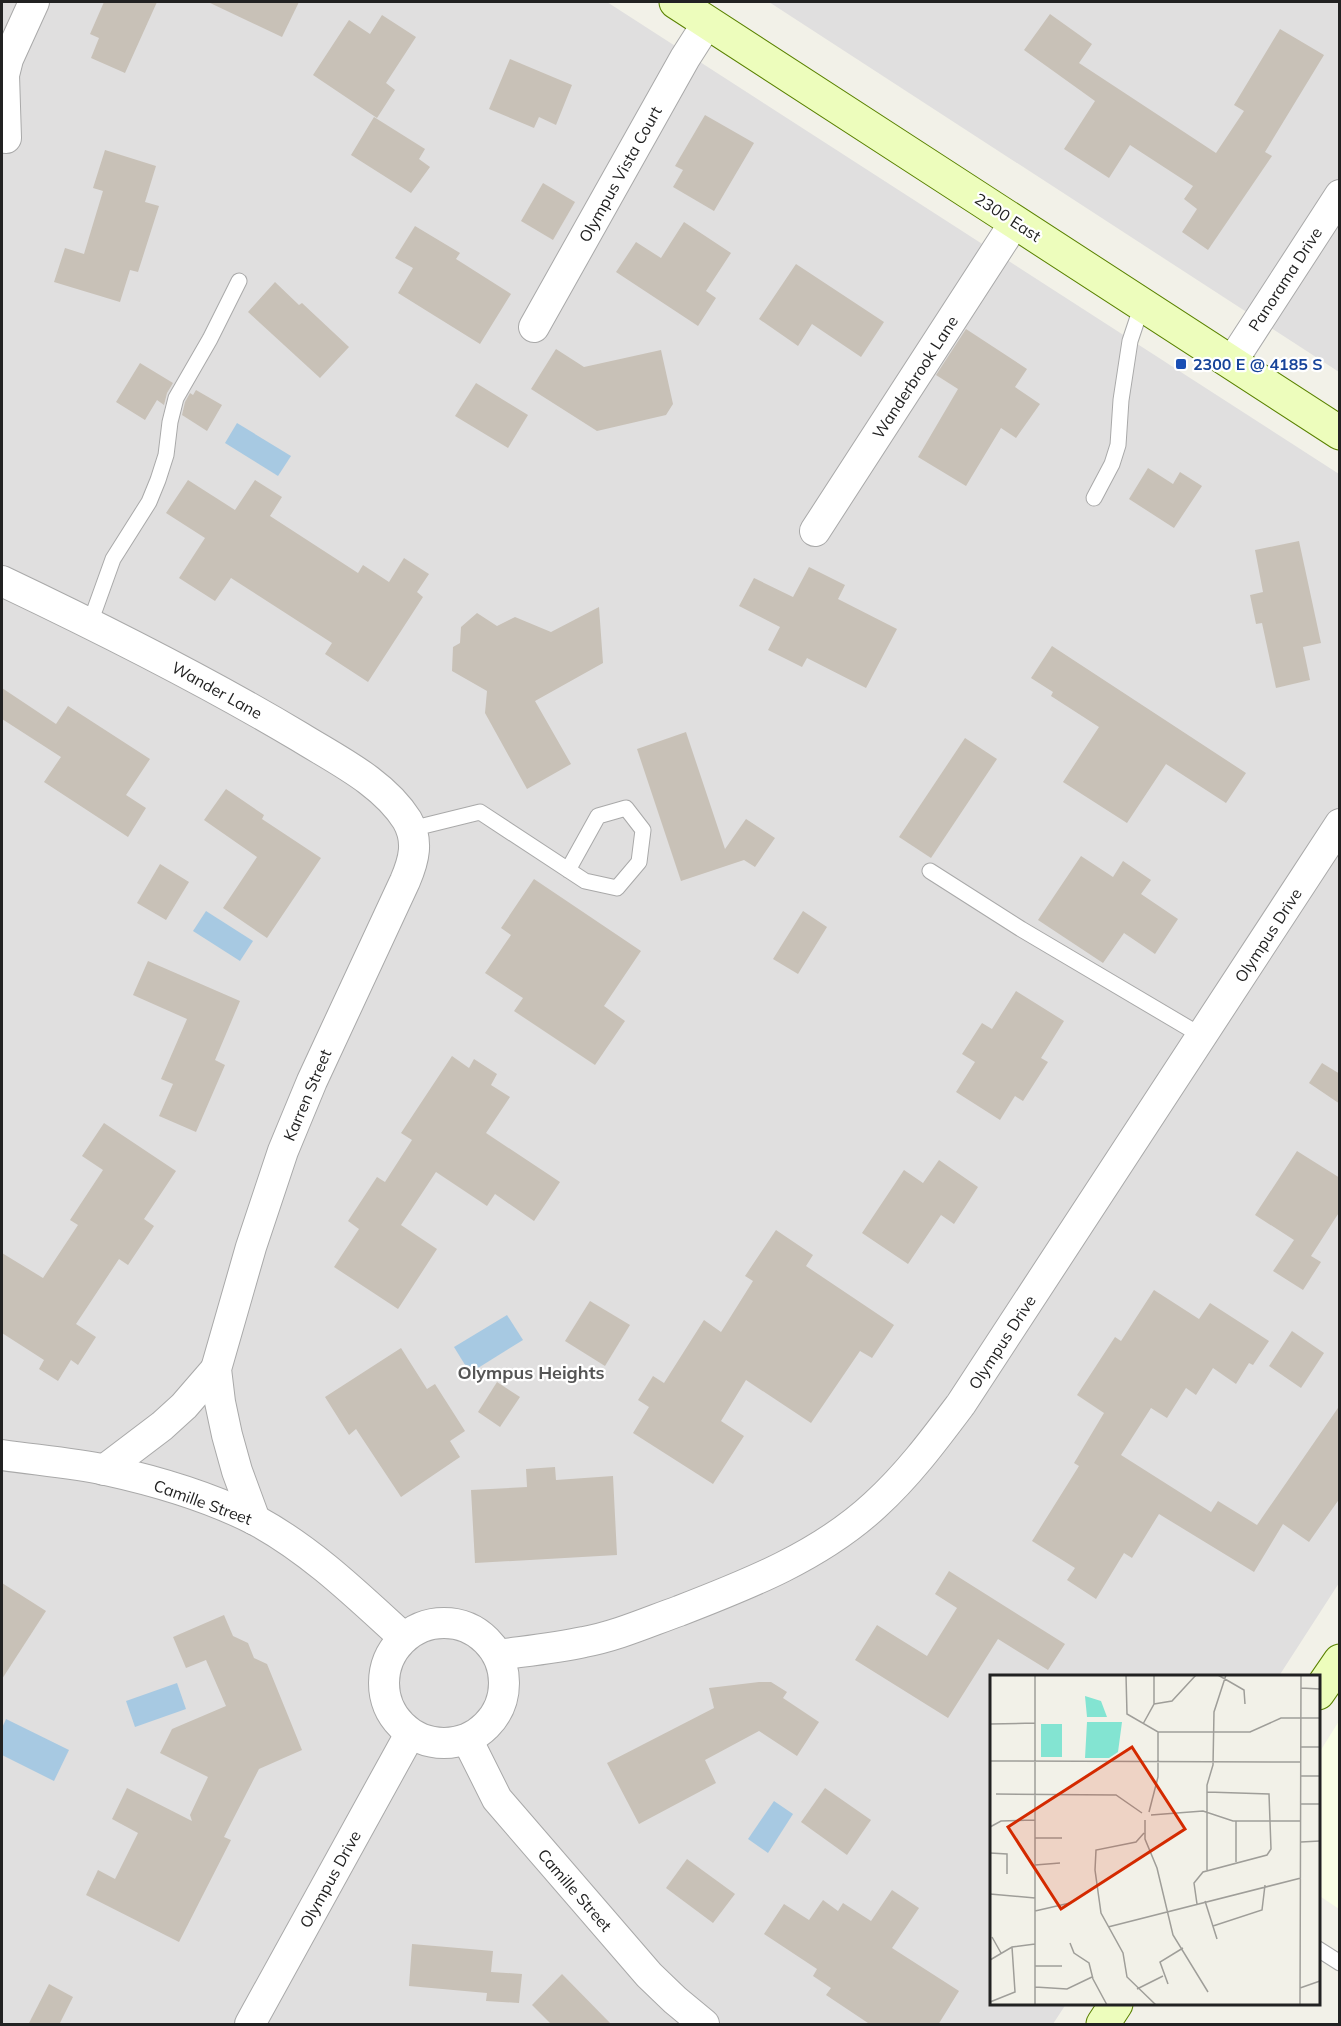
<svg xmlns="http://www.w3.org/2000/svg" width="1341" height="2026" font-family="Mulish,sans-serif">
	<style>
		.residential { fill: #e0dfdf }
		.education { fill: #faffe5 }
		.water { fill: #a7c9e2 }
		.building { fill: #c8c1b7 }
		.lines { fill: none; stroke-linecap: round; stroke-linejoin: round }
		.lane-casing { stroke: #a9a9a9; stroke-width: 17 }
		.street-casing { stroke: #a9a9a9; stroke-width: 32 }
		.secondary-casing { stroke: #5a8200; stroke-width: 35 }
		.lane { stroke: #fff; stroke-width: 15 }
		.street { stroke: #fff; stroke-width: 30 }
		.secondary { stroke: #edfdbc; stroke-width: 33 }
		.transit-dot { fill: #1a4fb4; stroke: #fff; stroke-width: 2 }
		.labels { text-anchor: middle; dominant-baseline: central; stroke-width: 4.5; stroke-linejoin: round; paint-order: stroke }
		.street-label { font-size: 16px; fill: #222; stroke: #fff }
		.transit-label { font-size: 16px; font-weight: bold; fill: #164399; stroke: #fff; text-anchor: start }
		.neighbourhood-label { font-size: 18px; font-weight: bold; fill: #555; stroke: #fff }
		.inset-road { fill: none; stroke: #9f9e99; stroke-width: 1.5 }
		.view { fill: #d42a00; fill-opacity: 0.15; stroke: #d42a00; stroke-width: 3 }
		.inset-edge { fill: none; stroke: #222; stroke-width: 3 }
	</style>
	<rect width="100%" height="100%" fill="#f2f1e8"/>
	<g class="residential">
		<path d="M 2,2 L 607,2 L 1339,474 L 1339,1583 L 1279,1676 L 992,1676 L 992,2004 L 1066,2004 L 1053,2024 L 2,2024 Z"/>
		<path d="M 769,2 L 1339,2 L 1339,372 Z"/>
	</g>
	<path class="education" d="M 1339,1721 L 1339,1909 L 1318,1895 L 1319,1753 Z"/>
	<g class="water">
		<path d="M 237,423 L 291,456 L 278,476 L 225,443 Z"/>
		<path d="M 206,911 L 253,941 L 240,961 L 193,931 Z"/>
		<path d="M 507,1315 L 523,1340 L 470,1373 L 454,1347 Z"/>
		<path d="M 177,1683 L 186,1709 L 135,1727 L 126,1701 Z"/>
		<path d="M 6,1719 L 69,1750 L 54,1781 L 2,1755 L 2,1728 Z"/>
		<path d="M 774,1801 L 793,1814 L 768,1853 L 748,1839 Z"/>
	</g>
	<g class="building">
		<path d="M 104,2 L 157,2 L 125,73 L 91,58 L 99,38 L 90,34 Z"/>
		<path d="M 208,2 L 299,2 L 282,37 Z"/>
		<path d="M 1050,14 L 1092,44 L 1079,63 L 1216,153 L 1244,111 L 1234,105 L 1280,29 L 1324,55 L 1265,152 L 1272,156 L 1208,250 L 1182,232 L 1197,209 L 1184,199 L 1193,186 L 1130,145 L 1109,178 L 1064,149 L 1095,101 L 1024,50 Z"/>
		<path d="M 382,15 L 416,37 L 386,83 L 395,90 L 377,118 L 313,75 L 349,20 L 370,34 Z"/>
		<path d="M 510,59 L 572,85 L 556,125 L 539,117 L 534,128 L 489,109 Z"/>
		<path d="M 705,115 L 754,143 L 714,211 L 673,187 L 683,170 L 675,166 Z"/>
		<path d="M 374,117 L 425,149 L 419,159 L 430,167 L 411,193 L 351,155 Z"/>
		<path d="M 105,150 L 156,166 L 145,202 L 159,206 L 138,272 L 130,270 L 120,302 L 54,282 L 65,248 L 84,254 L 103,191 L 93,188 Z"/>
		<path d="M 543,183 L 575,202 L 553,240 L 521,221 Z"/>
		<path d="M 684,222 L 731,253 L 706,291 L 716,298 L 698,326 L 616,272 L 636,242 L 661,258 Z"/>
		<path d="M 415,226 L 460,253 L 456,259 L 511,294 L 480,344 L 398,293 L 413,268 L 395,258 Z"/>
		<path d="M 796,264 L 884,322 L 861,357 L 812,324 L 798,346 L 759,319 Z"/>
		<path d="M 275,282 L 299,305 L 302,303 L 349,347 L 320,378 L 248,312 Z"/>
		<path d="M 966,329 L 1027,369 L 1015,387 L 1040,404 L 1016,438 L 1001,428 L 966,486 L 918,457 L 958,389 L 936,375 Z"/>
		<path d="M 556,349 L 584,367 L 661,350 L 673,404 L 666,415 L 597,431 L 531,389 Z"/>
		<path d="M 140,363 L 173,383 L 167,393 L 164,405 L 157,400 L 145,420 L 116,402 Z"/>
		<path d="M 476,383 L 528,415 L 508,448 L 455,416 Z"/>
		<path d="M 196,390 L 222,405 L 207,431 L 182,415 L 185,402 L 190,393 L 193,395 Z"/>
		<path d="M 1148,468 L 1173,484 L 1180,472 L 1202,486 L 1174,528 L 1129,499 Z"/>
		<path d="M 188,480 L 235,510 L 255,480 L 282,497 L 270,516 L 358,573 L 363,565 L 389,582 L 404,558 L 429,574 L 417,592 L 423,597 L 368,682 L 325,654 L 332,643 L 231,578 L 215,601 L 179,578 L 205,538 L 166,513 Z"/>
		<path d="M 1299,541 L 1321,643 L 1303,647 L 1310,680 L 1276,688 L 1262,623 L 1256,624 L 1250,595 L 1263,592 L 1255,550 Z"/>
		<path d="M 809,567 L 845,585 L 838,599 L 897,629 L 866,688 L 807,658 L 802,667 L 768,650 L 780,627 L 739,606 L 754,578 L 793,597 Z"/>
		<path d="M 599,607 L 603,663 L 535,701 L 571,764 L 527,789 L 485,713 L 487,691 L 452,671 L 453,647 L 460,643 L 461,627 L 477,613 L 497,626 L 515,617 L 551,632 Z"/>
		<path d="M 1052,646 L 1246,773 L 1226,803 L 1166,764 L 1127,823 L 1063,782 L 1099,727 L 1051,696 L 1053,692 L 1031,678 Z"/>
		<path d="M 2,688 L 56,724 L 68,706 L 150,759 L 126,795 L 146,808 L 128,837 L 44,782 L 61,757 L 2,719 Z"/>
		<path d="M 686,732 L 725,849 L 746,819 L 775,838 L 755,867 L 744,860 L 681,881 L 637,749 Z"/>
		<path d="M 965,738 L 997,759 L 931,858 L 899,837 Z"/>
		<path d="M 226,789 L 264,815 L 262,819 L 321,858 L 267,938 L 223,908 L 257,857 L 204,820 Z"/>
		<path d="M 1081,856 L 1113,877 L 1123,861 L 1151,880 L 1141,894 L 1178,919 L 1155,954 L 1124,933 L 1103,963 L 1038,920 Z"/>
		<path d="M 160,864 L 189,882 L 166,920 L 137,903 Z"/>
		<path d="M 534,879 L 641,951 L 604,1006 L 625,1021 L 595,1065 L 514,1011 L 523,998 L 485,973 L 511,935 L 501,928 Z"/>
		<path d="M 803,911 L 827,927 L 798,974 L 773,959 Z"/>
		<path d="M 148,961 L 240,1001 L 215,1060 L 225,1065 L 196,1132 L 159,1116 L 173,1084 L 161,1079 L 187,1019 L 133,995 Z"/>
		<path d="M 1016,991 L 1064,1021 L 1041,1058 L 1048,1062 L 1023,1101 L 1015,1096 L 1000,1120 L 956,1092 L 975,1062 L 962,1054 L 982,1023 L 992,1029 Z"/>
		<path d="M 452,1056 L 469,1068 L 474,1059 L 497,1074 L 491,1085 L 510,1097 L 486,1133 L 560,1182 L 534,1221 L 495,1194 L 487,1206 L 436,1172 L 401,1225 L 437,1249 L 398,1309 L 334,1267 L 359,1229 L 348,1221 L 377,1177 L 385,1182 L 412,1140 L 401,1133 Z"/>
		<path d="M 1322,1063 L 1340,1074 L 1340,1104 L 1309,1083 Z"/>
		<path d="M 104,1123 L 176,1171 L 144,1219 L 154,1226 L 128,1265 L 119,1259 L 76,1324 L 96,1337 L 78,1365 L 71,1360 L 58,1381 L 39,1369 L 44,1360 L 2,1333 L 2,1253 L 43,1278 L 78,1225 L 70,1220 L 103,1170 L 82,1156 Z"/>
		<path d="M 1297,1151 L 1340,1178 L 1340,1211 L 1311,1256 L 1321,1262 L 1303,1290 L 1273,1271 L 1294,1240 L 1255,1215 Z"/>
		<path d="M 939,1160 L 978,1187 L 954,1224 L 941,1215 L 908,1264 L 862,1233 L 904,1170 L 923,1183 Z"/>
		<path d="M 776,1230 L 813,1255 L 806,1266 L 894,1325 L 872,1358 L 860,1351 L 811,1423 L 746,1380 L 721,1421 L 744,1436 L 713,1484 L 633,1433 L 649,1407 L 638,1400 L 653,1376 L 664,1383 L 704,1320 L 721,1332 L 753,1281 L 745,1276 Z"/>
		<path d="M 1154,1290 L 1199,1319 L 1210,1303 L 1269,1341 L 1253,1365 L 1249,1363 L 1236,1384 L 1213,1368 L 1196,1395 L 1186,1388 L 1167,1418 L 1151,1408 L 1121,1455 L 1211,1512 L 1218,1501 L 1257,1525 L 1340,1405 L 1340,1498 L 1309,1542 L 1283,1524 L 1254,1572 L 1159,1514 L 1132,1558 L 1124,1553 L 1096,1599 L 1067,1580 L 1075,1568 L 1032,1541 L 1079,1466 L 1074,1463 L 1104,1413 L 1077,1395 L 1115,1337 L 1121,1341 Z"/>
		<path d="M 590,1301 L 630,1325 L 605,1366 L 565,1341 Z"/>
		<path d="M 1292,1331 L 1324,1353 L 1301,1388 L 1269,1366 Z"/>
		<path d="M 401,1348 L 427,1389 L 435,1384 L 465,1431 L 450,1441 L 460,1457 L 401,1497 L 356,1429 L 349,1435 L 325,1397 Z"/>
		<path d="M 497,1382 L 520,1397 L 500,1427 L 478,1412 Z"/>
		<path d="M 555,1467 L 556,1480 L 613,1476 L 617,1555 L 475,1563 L 471,1490 L 527,1487 L 526,1469 Z"/>
		<path d="M 949,1571 L 1065,1644 L 1048,1670 L 998,1639 L 948,1718 L 855,1660 L 877,1625 L 927,1656 L 957,1608 L 935,1594 Z"/>
		<path d="M 2,1583 L 46,1611 L 2,1679 Z"/>
		<path d="M 224,1615 L 233,1636 L 248,1643 L 254,1658 L 267,1664 L 302,1750 L 259,1769 L 224,1837 L 231,1840 L 179,1942 L 86,1895 L 98,1870 L 115,1879 L 138,1833 L 112,1819 L 127,1788 L 192,1821 L 190,1815 L 208,1777 L 160,1753 L 172,1729 L 226,1706 L 206,1660 L 186,1668 L 173,1637 Z"/>
		<path d="M 759,1682 L 771,1682 L 787,1692 L 783,1698 L 819,1722 L 797,1756 L 759,1731 L 705,1760 L 716,1783 L 639,1824 L 607,1763 L 714,1708 L 709,1688 Z"/>
		<path d="M 825,1788 L 871,1820 L 847,1855 L 801,1822 Z"/>
		<path d="M 687,1859 L 735,1894 L 713,1923 L 666,1888 Z"/>
		<path d="M 892,1890 L 919,1908 L 892,1948 L 959,1991 L 938,2025 L 871,2025 L 826,1995 L 831,1988 L 813,1976 L 817,1969 L 764,1934 L 784,1904 L 809,1920 L 823,1900 L 838,1911 L 843,1903 L 871,1921 Z"/>
		<path d="M 412,1944 L 493,1951 L 491,1972 L 522,1974 L 519,2003 L 486,2001 L 487,1993 L 409,1986 Z"/>
		<path d="M 562,1974 L 612,2025 L 552,2025 L 532,2005 Z"/>
		<path d="M 49,1984 L 73,1997 L 59,2025 L 28,2025 Z"/>
	</g>
	<g class="lines">
		<g class="lane-casing">
			<g id="lane">
				<path d="M 1094,498 L 1112,464 L 1118,445 L 1121,400 L 1130,341 L 1142,305"/>
				<path d="M 90,623 L 113,559 L 149,502 L 158,480 L 166,455 L 170,422 L 176,398 L 210,339 L 239,281"/>
				<path d="M 411,829 L 480,812 L 585,881 L 617,888 L 639,862 L 643,830 L 626,808 L 598,816 L 568,870"/>
				<path d="M 930,871 L 1021,929 L 1202,1036"/>
				<path d="M 1318,1949 L 1340,1963"/>
			</g>
		</g>
		<g class="street-casing">
			<g id="street">
				<path d="M 6,138 L 4,75 L 8,59 L 34,2"/>
				<path d="M 534,327 L 685,58 L 708,22"/>
				<path d="M 1231,363 L 1340,195"/>
				<path d="M 815,531 L 1015,222"/>
				<path d="M 2,581 C 103,629 203,679 300,737 C 337,760 383,782 407,820 C 419,841 414,860 405,881 L 312,1081 L 283,1151 L 251,1247 L 216,1369 L 220,1402 L 227,1435 L 237,1471 L 255,1520"/>
				<path d="M 2,1455 C 36,1460 72,1463 106,1470 C 156,1481 211,1497 257,1521 C 312,1551 358,1596 403,1637"/>
				<path d="M 104,1470 L 162,1426 L 184,1406 L 216,1369"/>
				<circle cx="444" cy="1683" r="60"/>
				<path d="M 498,1655 C 527,1651 556,1648 584,1642 C 617,1636 648,1622 679,1611 C 749,1584 820,1556 875,1505 C 908,1475 934,1440 961,1404 L 1340,824"/>
				<path d="M 467,1739 L 497,1799 L 649,1975 L 675,2000 L 704,2024"/>
				<path d="M 250,2024 L 410,1734"/>
			</g>
		</g>
		<g class="secondary-casing">
			<g id="secondary">
				<path d="M 676,2 L 1340,433"/>
				<path d="M 1318,1693 L 1340,1661"/>
				<path d="M 1103,2024 L 1116,2004"/>
			</g>
		</g>
		<use href="#lane" class="lane"/>
		<use href="#street" class="street"/>
		<use href="#secondary" class="secondary"/>
	</g>
	<rect class="transit-dot" x="1175" y="358" width="12" height="12" rx="3"/>
	<g class="labels">
		<g class="street-label">
			<text transform="translate(620 174) rotate(-61)">Olympus Vista Court</text>
			<text transform="translate(1008 217) rotate(33)">2300 East</text>
			<text transform="translate(1285 279) rotate(-57)">Panorama Drive</text>
			<text transform="translate(915 377) rotate(-57)">Wanderbrook Lane</text>
			<text transform="translate(217 690) rotate(29)">Wander Lane</text>
			<text transform="translate(1268 935) rotate(-57)">Olympus Drive</text>
			<text transform="translate(307 1095) rotate(-67)">Karren Street</text>
			<text transform="translate(1002 1342) rotate(-57)">Olympus Drive</text>
			<text transform="translate(203 1502) rotate(20)">Camille Street</text>
			<text transform="translate(330 1879) rotate(-61)">Olympus Drive</text>
			<text transform="translate(575 1890) rotate(49)">Camille Street</text>
		</g>
		<g class="transit-label">
			<text x="1193" y="364">2300 E @ 4185 S</text>
		</g>
		<g class="neighbourhood-label">
			<text x="531" y="1372">Olympus Heights</text>
		</g>
	</g>
	<g transform="translate(990 1675)">
		<rect width="330" height="330" fill="#f2f1e8"/>
		<path d="M 95,21 L 111,26 L 117,42 L 97,42 ZM 97,47 L 132,47 L 128,77 L 119,83 L 95,83 ZM 51,49 L 72,49 L 72,82 L 51,82 Z" fill="#83e4d2"/>
		<path class="inset-road" d="M 136,0 L 137,39 L 168,57 L 260,57 L 291,43 L 330,43M 228,0 L 254,15 L 255,29M 311,13 L 330,14M 164,29 L 182,26 L 206,0M 0,49 L 45,48M 153,49 L 164,29 L 164,0M 311,72 L 330,72M 0,86 L 311,87M 311,101 L 330,101M 6,119 L 126,120 L 152,138M 311,129 L 330,129M 159,137 L 168,102 L 168,57M 161,140 L 213,136 L 243,146 L 311,146M 155,145 L 155,164 L 167,193 L 183,260 L 218,317M 246,146 L 246,187M 0,152 L 11,146 L 45,145M 154,158 L 146,167 L 106,175 L 105,195 L 111,238 L 133,278 L 137,302 L 166,330M 45,163 L 72,163M 311,167 L 330,166M 0,178 L 17,179 L 17,199M 45,190 L 70,188M 217,195 L 217,110 L 223,90 L 224,37 L 236,0M 0,219 L 45,223M 215,226 L 227,264M 207,229 L 204,208 L 213,197 L 277,180 L 281,174 L 279,119 L 217,117M 45,236 L 80,228M 223,251 L 272,235 L 275,210M 118,252 L 311,203M 2,262 L 11,278M 80,268 L 84,278 L 99,288 L 103,304 L 117,330M 0,285 L 22,272 L 45,269M 45,291 L 72,291M 178,309 L 170,287 L 193,273M 45,312 L 77,314 L 102,302M 310,313 L 330,306M 147,314 L 173,301M 0,327 L 25,317 L 22,272M 45,330 L 45,0M 310,330 L 311,0"/>
		<path class="view" d="M 142,72 L 195,154 L 71,234 L 18,152 Z"/>
		<rect width="330" height="330" class="inset-edge"/>
	</g>
	<rect width="1341" height="2026" fill="none" stroke="#222222" stroke-width="6"/>
</svg>
